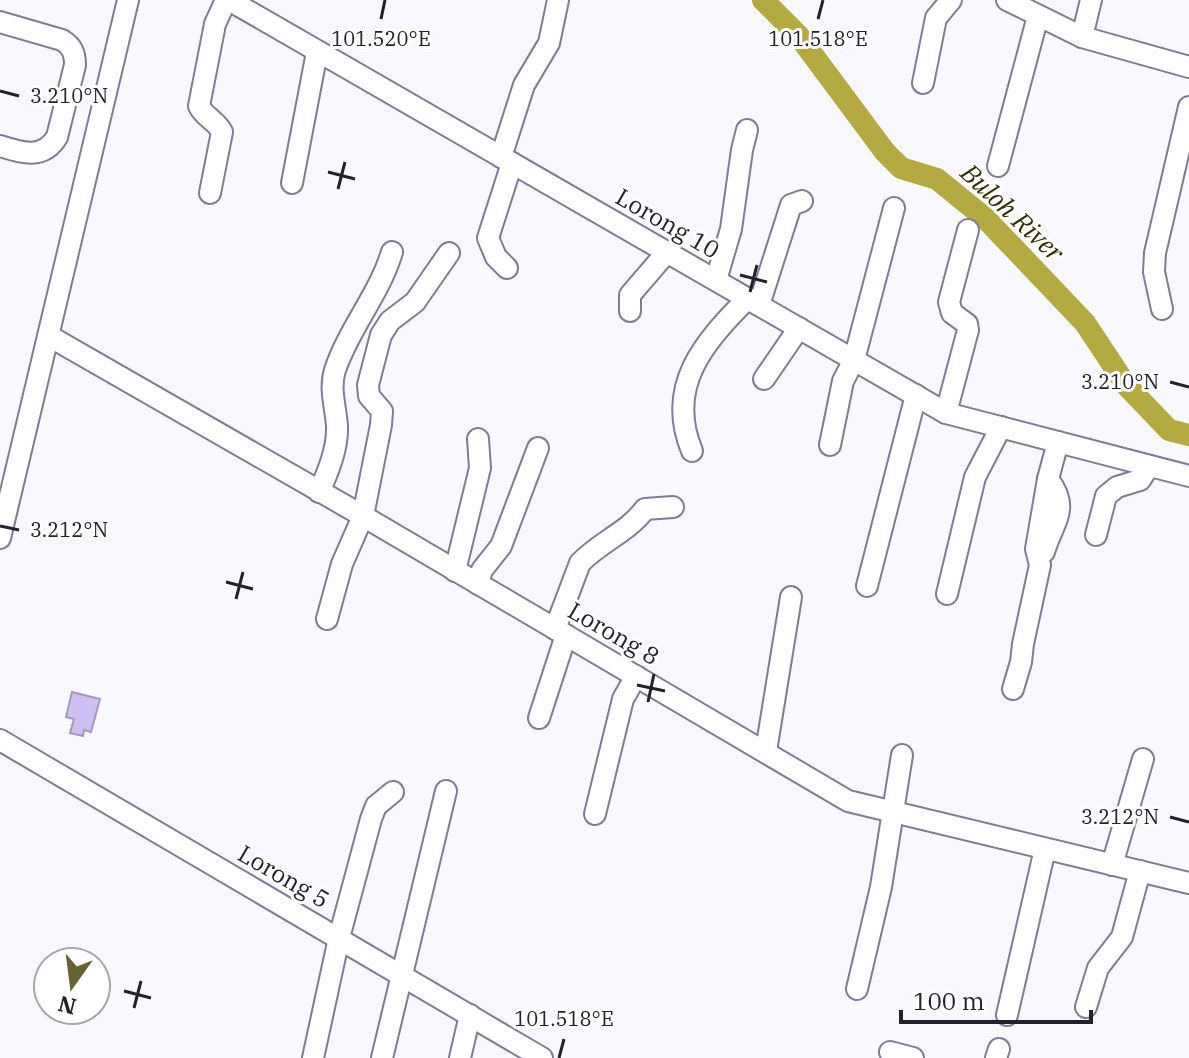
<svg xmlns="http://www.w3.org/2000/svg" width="1189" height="1058" font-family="'IBM Plex Serif',serif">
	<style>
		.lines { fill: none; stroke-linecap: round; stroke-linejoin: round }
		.river { stroke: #b4aa3f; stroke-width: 22 }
		.building { fill: #cebff5; stroke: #a39aba; stroke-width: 2 }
		.minor-casing { stroke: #827a98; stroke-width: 24 }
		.minor { stroke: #fff; stroke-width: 20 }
		.ticks { fill: none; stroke: #24212d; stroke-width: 3 }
		.labels { text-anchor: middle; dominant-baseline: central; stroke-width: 6; stroke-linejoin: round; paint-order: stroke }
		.street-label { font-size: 24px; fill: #24212d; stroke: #fff }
		.water-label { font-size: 26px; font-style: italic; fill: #312d00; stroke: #fff }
		.ticks-label { font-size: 20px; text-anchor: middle; fill: #24212d; stroke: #fff; stroke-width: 6; stroke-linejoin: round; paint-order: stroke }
	</style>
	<rect width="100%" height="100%" fill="#faf8ff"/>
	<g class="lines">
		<path class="river" d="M 763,0 L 798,35 L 885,152 L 901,168 L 937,179 L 985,218 L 1085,323 L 1126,385 L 1169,430 L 1189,435"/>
	</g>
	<path class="building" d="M 72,692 L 100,699 L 91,732 L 84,730 L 83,736 L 70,733 L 74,719 L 66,717 Z"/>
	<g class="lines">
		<g class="minor-casing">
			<g id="minor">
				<path d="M 229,0 L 946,413 L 1189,476"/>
				<path d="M 1007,0 L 1082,37 L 1189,67"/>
				<path d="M 0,22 L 62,40 C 72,46 75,53 75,65 L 57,137 C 43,160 22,153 0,146"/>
				<path d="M 1082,37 L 1091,0"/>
				<path d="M 923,83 L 936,18 L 951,0"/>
				<path d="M 501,157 L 524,85 L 549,43 L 558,0"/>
				<path d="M 998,166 L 1038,16"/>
				<path d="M 292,183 L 317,52"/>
				<path d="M 210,193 L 222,132 C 217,121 204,117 199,106 L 215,24 L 226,0"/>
				<path d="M 507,268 L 496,257 L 488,238 L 512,163"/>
				<path d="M 716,280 L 731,229 L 742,150 L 747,130"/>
				<path d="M 759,305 L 791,205 L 802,201"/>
				<path d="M 1162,309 L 1154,272 L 1155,253 L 1189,107"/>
				<path d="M 630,311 L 630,295 L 667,252"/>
				<path d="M 49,336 L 363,516 L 848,801 L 1189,883"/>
				<path d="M 764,379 L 799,328"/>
				<path d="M 946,413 L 968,330 L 967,324 L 952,313 L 949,302 L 968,230"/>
				<path d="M 830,445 L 843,381 L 854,360 L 894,208"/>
				<path d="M 692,451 C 665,386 704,342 748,298"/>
				<path d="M 319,492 C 328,472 338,448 337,426 C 336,408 329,389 335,370 C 349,328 379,295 392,252"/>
				<path d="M 1096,535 L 1106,496 L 1117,487 L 1140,480 L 1149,466"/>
				<path d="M 0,538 L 128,0"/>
				<path d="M 1044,552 C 1053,521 1071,509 1048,479"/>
				<path d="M 455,571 L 480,468 L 478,439"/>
				<path d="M 478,584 L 482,570 L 501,546 L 538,448"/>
				<path d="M 867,586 L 916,395"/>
				<path d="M 947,594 L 975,477 L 1001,427"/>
				<path d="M 327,619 L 342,564 L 363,516 L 381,425 L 382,411 L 369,396 L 368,385 L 381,335 L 390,321 L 415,302 L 449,253"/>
				<path d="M 555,629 L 580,563 C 600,542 628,532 645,509 L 673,507"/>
				<path d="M 1013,689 L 1021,662 L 1023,644 L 1040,565 L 1036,549 L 1048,479 L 1058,442"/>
				<path d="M 539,718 L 566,635"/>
				<path d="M 0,740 L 542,1058"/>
				<path d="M 766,751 L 791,597"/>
				<path d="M 595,814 L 623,699 L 636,676"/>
				<path d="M 1112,865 L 1143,759"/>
				<path d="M 857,989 L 881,887 L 902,755"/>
				<path d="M 1086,1007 L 1098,968 L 1122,937 L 1140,871"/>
				<path d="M 1007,1015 L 1045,849"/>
				<path d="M 890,1052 L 913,1058"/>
				<path d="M 313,1058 L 339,938 L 371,819 L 376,806 L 393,792"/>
				<path d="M 382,1058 L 446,791"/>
				<path d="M 460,1058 L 470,1015"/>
				<path d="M 996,1058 L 999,1049"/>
			</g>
		</g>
		<use href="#minor" class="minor"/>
	</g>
	<path class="ticks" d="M 381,19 L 385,0M 818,19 L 823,0M 0,91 L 19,96M 328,172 L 355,179M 338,189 L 345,162M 740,275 L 767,282M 750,292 L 757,265M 1170,382 L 1189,387M 0,526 L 19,530M 226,582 L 253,589M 236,599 L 243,572M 637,685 L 665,691M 648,702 L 654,674M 1170,817 L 1189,822M 124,991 L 151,998M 134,1008 L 141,981M 559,1058 L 564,1039"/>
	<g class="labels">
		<g class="street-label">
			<text transform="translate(668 223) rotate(30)">Lorong 10</text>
			<text transform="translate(614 633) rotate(30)">Lorong 8</text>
			<text transform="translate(284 876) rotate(30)">Lorong 5</text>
		</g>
		<g class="water-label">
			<text transform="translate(1013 212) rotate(43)">Buloh River</text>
		</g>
	</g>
	<g class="ticks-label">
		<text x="381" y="46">101.520°E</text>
		<text x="818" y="46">101.518°E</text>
		<text x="69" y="103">3.210°N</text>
		<text x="1120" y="389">3.210°N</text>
		<text x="69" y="537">3.212°N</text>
		<text x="1120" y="824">3.212°N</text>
		<text x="564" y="1026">101.518°E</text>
	</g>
	<g transform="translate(72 986) rotate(194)"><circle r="38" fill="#ffffff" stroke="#a7a6ab" stroke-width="2"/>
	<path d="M0-6L14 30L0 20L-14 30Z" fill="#67632f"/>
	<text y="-12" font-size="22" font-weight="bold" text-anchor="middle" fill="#24212d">N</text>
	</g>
	<path d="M901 1010v12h190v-12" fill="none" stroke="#24212d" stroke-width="4"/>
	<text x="913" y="1010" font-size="24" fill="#24212d" stroke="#ffffff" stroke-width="6" paint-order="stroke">100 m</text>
</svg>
